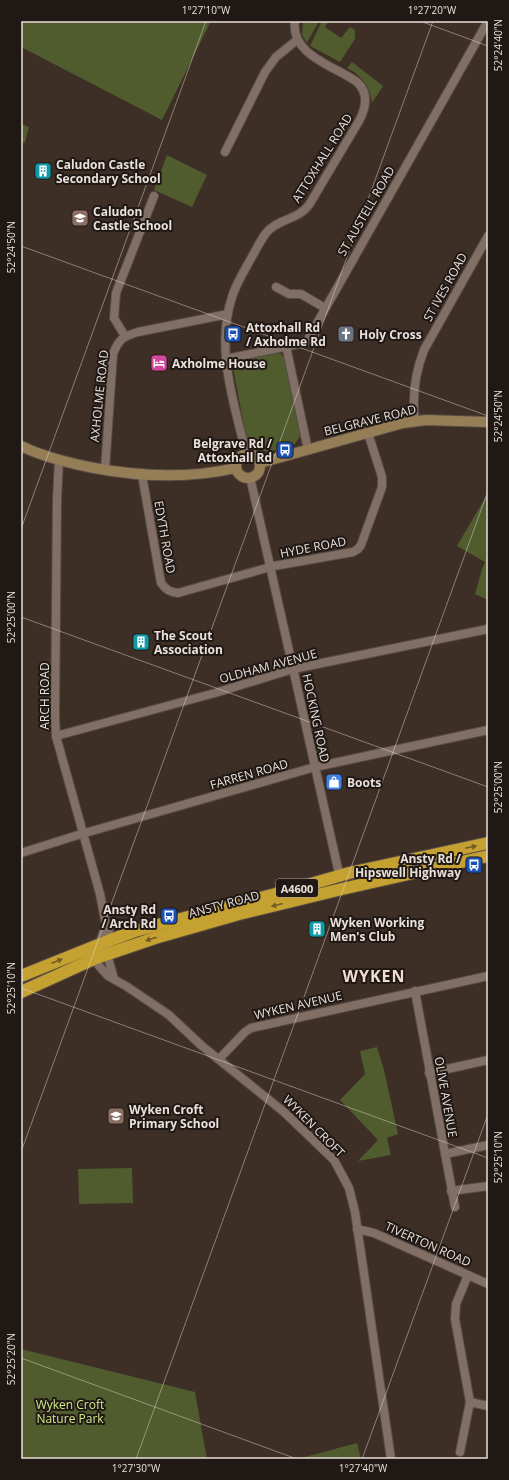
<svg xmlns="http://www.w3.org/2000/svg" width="509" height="1480" font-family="'Open Sans',sans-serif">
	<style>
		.green { fill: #505b2e }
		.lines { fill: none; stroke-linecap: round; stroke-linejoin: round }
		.street-casing { stroke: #574b44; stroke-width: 10 }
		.secondary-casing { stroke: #574b44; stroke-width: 12 }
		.highway-casing { stroke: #574b44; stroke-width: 14 }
		.street { stroke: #816f66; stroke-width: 8 }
		.secondary { stroke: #957e56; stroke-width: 10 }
		.highway { stroke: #c5a131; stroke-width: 12 }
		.oneway { fill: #725c22 }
		.ticks { fill: none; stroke: #eae0db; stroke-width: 1; stroke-opacity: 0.45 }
		.labels { text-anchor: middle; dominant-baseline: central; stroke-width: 4; stroke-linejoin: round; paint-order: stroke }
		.shield { fill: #1f1814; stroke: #ada49f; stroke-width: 1 }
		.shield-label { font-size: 11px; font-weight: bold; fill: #eae0db }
		.street-label { font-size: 12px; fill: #eae0db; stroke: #1f1814 }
		.poi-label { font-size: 12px; font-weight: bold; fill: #eae0db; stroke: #1f1814; text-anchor: start }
		.park-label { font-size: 12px; fill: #d0e988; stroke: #1f1814 }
		.district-label { font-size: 16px; font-weight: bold; letter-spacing: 1px; fill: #f1dcd2; stroke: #1f1814 }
		.neatline { fill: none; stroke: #eae0db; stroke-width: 1.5 }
		.ticks-label { font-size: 10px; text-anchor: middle; fill: #eae0db }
	</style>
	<rect width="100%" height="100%" fill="#3d2e26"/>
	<g class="green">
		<path d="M 21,21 L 211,21 L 162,120 L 21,47 Z"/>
		<path d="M 303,21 L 319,21 L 307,43 L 302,35 Z"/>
		<path d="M 322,21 L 329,21 L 325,27 L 341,38 L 350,27 L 355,30 L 355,39 L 340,62 L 310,46 Z"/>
		<path d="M 352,62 L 383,86 L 372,103 C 370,87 362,75 347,68 Z"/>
		<path d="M 21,124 L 29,127 L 25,142 L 21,144 Z"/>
		<path d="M 167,155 L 207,175 L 192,207 L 154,190 Z"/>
		<path d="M 276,352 L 281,354 L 284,358 L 301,435 L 295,444 L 289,447 L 288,445 L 270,452 L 264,451 L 259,449 L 246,437 L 233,367 C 237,356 264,354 276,352 Z"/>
		<path d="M 488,493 L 488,600 L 475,594 L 482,569 L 485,562 L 457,546 Z"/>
		<path d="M 377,1047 L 384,1070 L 398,1134 L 387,1138 L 391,1155 L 358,1161 L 378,1140 L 340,1100 L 365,1074 L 360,1051 Z"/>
		<path d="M 132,1168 L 133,1203 L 79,1204 L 78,1169 Z"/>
		<path d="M 21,1349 L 195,1392 L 207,1459 L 21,1459 Z"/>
		<path d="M 357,1443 L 361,1459 L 297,1459 Z"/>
	</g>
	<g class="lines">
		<g class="street-casing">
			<g id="street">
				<path d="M 225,152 L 265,72 L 276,57 L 297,40"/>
				<path d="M 276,287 L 289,294 L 301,294 L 325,308"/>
				<path d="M 125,336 L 114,318 L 116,293 L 154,196"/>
				<path d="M 286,346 L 308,450"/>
				<path d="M 226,359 L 303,343 L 307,341 L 488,21"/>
				<path d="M 415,421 C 412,397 415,373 424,350 L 488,236"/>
				<path d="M 246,453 C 234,403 215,349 232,297 C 236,284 243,273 249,262 C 255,252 260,241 266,233 C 277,219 298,220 309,205 L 359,121 C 366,108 369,93 357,82 C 335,66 290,55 295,21"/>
				<path d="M 59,460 L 57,500 L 55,716 L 56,736 L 100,894 L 106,925 L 109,929 L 107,954 L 114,979"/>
				<path d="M 105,470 L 113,354 C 119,339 122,337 138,332 L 228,314"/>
				<path d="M 142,475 L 161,583 C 166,590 170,592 178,593 L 274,566 L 353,552 L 358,549 L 361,545 L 382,487 L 382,477 L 368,433"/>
				<path d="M 250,477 L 338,869"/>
				<path d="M 56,736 L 215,693 L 293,669 L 488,629"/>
				<path d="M 21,853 L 78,835 L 315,767 L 488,730"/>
				<path d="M 106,925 L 97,951 L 97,963 L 100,967 L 108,976 L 126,986 L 169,1015 L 202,1046 L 284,1112 L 334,1160 L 349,1188 L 355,1212 L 391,1459"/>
				<path d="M 415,991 L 455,1207"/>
				<path d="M 219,1059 L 245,1032 L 251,1028 L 488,976"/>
				<path d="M 429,1073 L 488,1060"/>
				<path d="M 445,1154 L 488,1145"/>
				<path d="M 451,1191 L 488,1186"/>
				<path d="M 357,1229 L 374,1233 L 488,1284"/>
				<path d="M 470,1402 L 488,1406"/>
				<path d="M 460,1452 L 470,1402 L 455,1319 L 456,1304 L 468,1275"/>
			</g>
		</g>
		<g class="secondary-casing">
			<g id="secondary">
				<path d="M 21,446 C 44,457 68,463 94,468 C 142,477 188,479 236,468"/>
				<circle cx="248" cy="466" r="12"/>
				<path d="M 260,463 L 403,423 L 426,420 L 488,422"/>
			</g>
		</g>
		<g class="highway-casing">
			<g id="highway">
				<path d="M 21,976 L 108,941 L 135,931 L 287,891 L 349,873 L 488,843"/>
				<path d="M 21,992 L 96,958 L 155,938 L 239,914 L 342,889 L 488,856"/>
			</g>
		</g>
		<use href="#street" class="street"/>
		<use href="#secondary" class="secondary"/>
		<use href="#highway" class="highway"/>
	</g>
	<defs><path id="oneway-solid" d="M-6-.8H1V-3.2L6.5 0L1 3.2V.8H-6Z"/></defs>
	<g class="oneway">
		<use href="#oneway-solid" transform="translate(471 847) rotate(-12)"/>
		<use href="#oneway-solid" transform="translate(277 905) rotate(166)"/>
		<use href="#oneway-solid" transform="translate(151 939) rotate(162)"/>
		<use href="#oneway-solid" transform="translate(57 961) rotate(-21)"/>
	</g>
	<path class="ticks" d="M 420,21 L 488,46M 21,246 L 488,416M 21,529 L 206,21M 21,617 L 488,787M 21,988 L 488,1158M 21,1152 L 433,21M 21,1358 L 297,1459M 136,1459 L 488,491M 362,1459 L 488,1114"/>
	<defs>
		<g id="building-square" transform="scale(0.9)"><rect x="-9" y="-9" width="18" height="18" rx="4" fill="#0f9aa8" stroke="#1f1814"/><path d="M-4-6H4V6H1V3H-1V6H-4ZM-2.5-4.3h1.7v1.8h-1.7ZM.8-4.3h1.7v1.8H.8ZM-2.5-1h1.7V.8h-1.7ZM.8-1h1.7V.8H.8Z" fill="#fff"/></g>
		<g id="school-square" transform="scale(0.9)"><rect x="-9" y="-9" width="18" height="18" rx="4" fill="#8d6e63" stroke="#1f1814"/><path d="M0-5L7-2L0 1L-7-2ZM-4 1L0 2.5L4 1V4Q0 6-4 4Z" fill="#fff"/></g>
		<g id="bus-square" transform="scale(0.9)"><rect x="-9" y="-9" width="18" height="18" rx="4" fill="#1a4fb4" stroke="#1f1814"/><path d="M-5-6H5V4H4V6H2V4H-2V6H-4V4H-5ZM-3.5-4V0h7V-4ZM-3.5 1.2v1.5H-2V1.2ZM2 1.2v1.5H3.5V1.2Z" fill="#fff"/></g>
		<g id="church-square" transform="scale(0.9)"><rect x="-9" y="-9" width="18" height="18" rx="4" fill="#6b7280" stroke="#1f1814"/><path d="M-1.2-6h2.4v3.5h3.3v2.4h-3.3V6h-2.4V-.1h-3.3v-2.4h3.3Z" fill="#fff"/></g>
		<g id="hotel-square" transform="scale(0.9)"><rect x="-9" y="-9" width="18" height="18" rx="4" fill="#d1479c" stroke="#1f1814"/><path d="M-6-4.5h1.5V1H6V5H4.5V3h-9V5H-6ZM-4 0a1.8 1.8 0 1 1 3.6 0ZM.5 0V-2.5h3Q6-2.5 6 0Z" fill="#fff"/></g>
		<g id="shop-square" transform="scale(0.9)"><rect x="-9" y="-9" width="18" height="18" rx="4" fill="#3f7fe0" stroke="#1f1814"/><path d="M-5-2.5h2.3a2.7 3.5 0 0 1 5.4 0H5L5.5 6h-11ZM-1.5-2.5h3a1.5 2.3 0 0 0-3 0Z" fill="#fff"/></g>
	</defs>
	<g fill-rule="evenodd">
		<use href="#building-square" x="43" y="171"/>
		<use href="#school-square" x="80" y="218"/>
		<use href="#bus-square" x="233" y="334"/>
		<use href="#church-square" x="346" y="334"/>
		<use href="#hotel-square" x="159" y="363"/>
		<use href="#bus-square" x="285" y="450"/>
		<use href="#building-square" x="141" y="642"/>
		<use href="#shop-square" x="334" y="782"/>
		<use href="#bus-square" x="474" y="865"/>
		<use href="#bus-square" x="169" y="916"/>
		<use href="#building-square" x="317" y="929"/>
		<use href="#school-square" x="116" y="1116"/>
	</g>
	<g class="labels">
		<rect class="shield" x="276" y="879" width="42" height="18" rx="3"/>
		<g class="shield-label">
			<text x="297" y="888">A4600</text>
		</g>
		<g class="street-label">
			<text transform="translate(322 158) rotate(-58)">ATTOXHALL ROAD</text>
			<text transform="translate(366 211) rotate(-60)">ST AUSTELL ROAD</text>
			<text transform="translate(445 287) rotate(-61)">ST IVES ROAD</text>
			<text transform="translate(99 396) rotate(-84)">AXHOLME ROAD</text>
			<text transform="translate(370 420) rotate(-14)">BELGRAVE ROAD</text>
			<text transform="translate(165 537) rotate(80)">EDYTH ROAD</text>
			<text transform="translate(313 547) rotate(-11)">HYDE ROAD</text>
			<text transform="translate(268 666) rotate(-15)">OLDHAM AVENUE</text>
			<text transform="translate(44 696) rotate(-90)">ARCH ROAD</text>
			<text transform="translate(316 718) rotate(78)">HOCKING ROAD</text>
			<text transform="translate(249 774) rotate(-16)">FARREN ROAD</text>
			<text transform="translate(224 904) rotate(-15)">ANSTY ROAD</text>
			<text transform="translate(298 1005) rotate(-13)">WYKEN AVENUE</text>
			<text transform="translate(446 1097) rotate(80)">OLIVE AVENUE</text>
			<text transform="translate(314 1126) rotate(45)">WYKEN CROFT</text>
			<text transform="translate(428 1244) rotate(24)">TIVERTON ROAD</text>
		</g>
		<g class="poi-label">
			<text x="56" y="164">Caludon Castle<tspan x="56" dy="14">Secondary School</tspan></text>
			<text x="93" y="211">Caludon<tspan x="93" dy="14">Castle School</tspan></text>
			<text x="246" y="327">Attoxhall Rd<tspan x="246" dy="14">/ Axholme Rd</tspan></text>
			<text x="359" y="334">Holy Cross</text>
			<text x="172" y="363">Axholme House</text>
			<text x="272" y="443" text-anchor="end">Belgrave Rd /<tspan x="272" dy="14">Attoxhall Rd</tspan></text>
			<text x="154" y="635">The Scout<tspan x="154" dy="14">Association</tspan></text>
			<text x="347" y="782">Boots</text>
			<text x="461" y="858" text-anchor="end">Ansty Rd /<tspan x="461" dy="14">Hipswell Highway</tspan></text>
			<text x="156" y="909" text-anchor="end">Ansty Rd<tspan x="156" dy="14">/ Arch Rd</tspan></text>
			<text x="330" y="922">Wyken Working<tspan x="330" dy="14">Men's Club</tspan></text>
			<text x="129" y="1109">Wyken Croft<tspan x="129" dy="14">Primary School</tspan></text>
		</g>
		<g class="park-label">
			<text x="70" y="1404">Wyken Croft<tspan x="70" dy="14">Nature Park</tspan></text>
		</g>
		<g class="district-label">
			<text x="374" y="976">WYKEN</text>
		</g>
	</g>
	<rect width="509" height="1480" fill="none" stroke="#1f1814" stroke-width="44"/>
	<rect x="22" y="22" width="465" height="1436" class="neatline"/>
	<g class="ticks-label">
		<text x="206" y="14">1°27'10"W</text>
		<text x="432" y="14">1°27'20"W</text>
		<text transform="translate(498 45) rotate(-90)" y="4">52°24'40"N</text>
		<text transform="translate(11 247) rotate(-90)" y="4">52°24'50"N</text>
		<text transform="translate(498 416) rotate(-90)" y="4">52°24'50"N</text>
		<text transform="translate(11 617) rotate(-90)" y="4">52°25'00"N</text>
		<text transform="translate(498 787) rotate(-90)" y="4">52°25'00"N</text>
		<text transform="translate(11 988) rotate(-90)" y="4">52°25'10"N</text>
		<text transform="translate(498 1157) rotate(-90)" y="4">52°25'10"N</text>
		<text transform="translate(11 1359) rotate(-90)" y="4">52°25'20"N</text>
		<text x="136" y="1472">1°27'30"W</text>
		<text x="363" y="1472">1°27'40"W</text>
	</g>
</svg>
